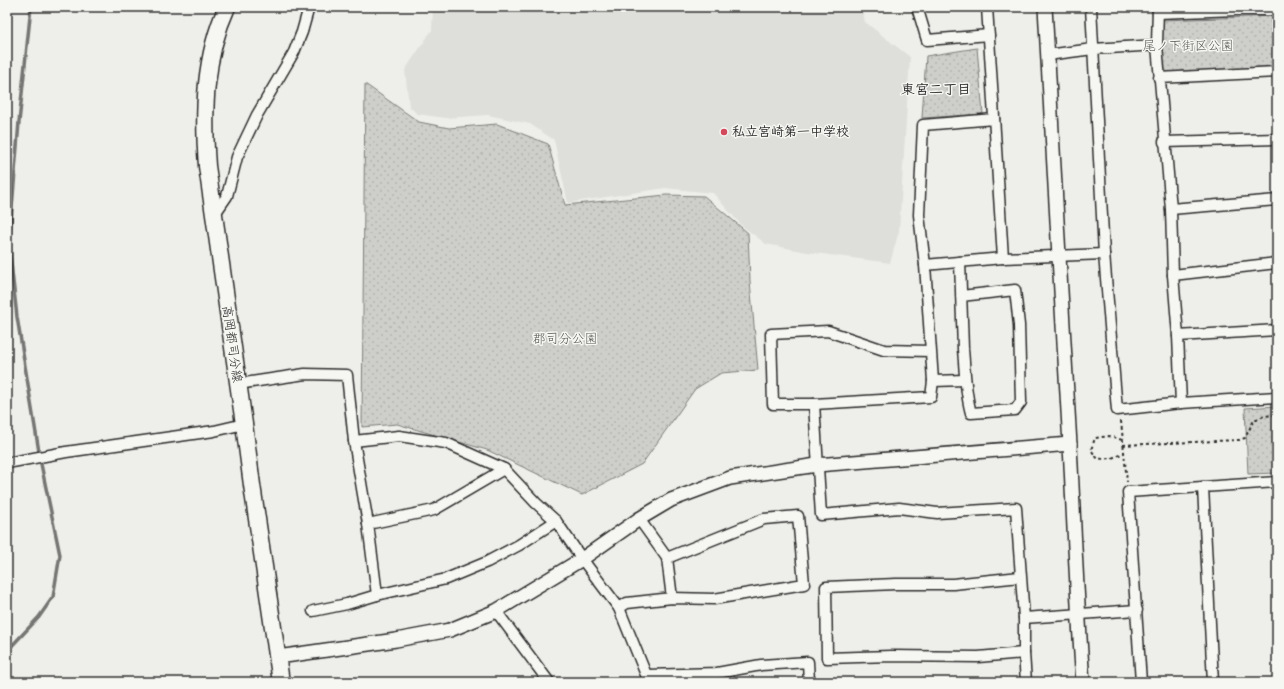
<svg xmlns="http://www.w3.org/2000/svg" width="1284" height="689" font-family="'Architects Daughter','Klee One',sans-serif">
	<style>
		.built { fill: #dededb }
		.park { fill: url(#park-dots); stroke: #7c7c7a }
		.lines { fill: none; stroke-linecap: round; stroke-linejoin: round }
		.stream { stroke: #757573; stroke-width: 3.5 }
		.minor-casing { stroke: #2b2b2b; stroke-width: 13 }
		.tertiary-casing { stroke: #2b2b2b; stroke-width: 16 }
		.primary-casing { stroke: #2b2b2b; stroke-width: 19 }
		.path { stroke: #2b2b2b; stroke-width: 2; stroke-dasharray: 3 3; stroke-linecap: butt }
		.minor { stroke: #f6f6f2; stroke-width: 10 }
		.tertiary { stroke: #f6f6f2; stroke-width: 13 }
		.primary { stroke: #f6f6f2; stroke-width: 16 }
		.poi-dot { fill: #d1495b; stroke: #f6f6f2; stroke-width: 1.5 }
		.labels { text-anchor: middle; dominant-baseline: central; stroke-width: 3; stroke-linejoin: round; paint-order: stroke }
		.park-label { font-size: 13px; fill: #545453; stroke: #f6f6f2 }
		.poi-label { font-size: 13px; font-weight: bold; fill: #2b2b2b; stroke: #f6f6f2; text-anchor: start }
		.street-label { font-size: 13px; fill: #2b2b2b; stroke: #f6f6f2 }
		.neighbourhood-label { font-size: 14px; font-weight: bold; fill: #2b2b2b; stroke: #f6f6f2 }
	</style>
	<defs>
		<pattern id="park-dots" width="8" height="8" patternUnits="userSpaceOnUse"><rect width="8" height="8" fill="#cececa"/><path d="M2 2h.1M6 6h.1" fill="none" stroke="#b1b1ae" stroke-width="1.8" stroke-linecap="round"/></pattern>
	</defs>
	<rect width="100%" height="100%" fill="#eeeeea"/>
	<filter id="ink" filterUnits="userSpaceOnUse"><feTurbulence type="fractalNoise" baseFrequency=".025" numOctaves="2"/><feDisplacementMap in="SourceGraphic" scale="8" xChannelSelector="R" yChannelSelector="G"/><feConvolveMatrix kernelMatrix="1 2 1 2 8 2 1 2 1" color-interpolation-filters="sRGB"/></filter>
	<g filter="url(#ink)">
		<path class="built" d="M 433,7 L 862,7 L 865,22 L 910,57 L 899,231 L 890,263 L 807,252 L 766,244 L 741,225 L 713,193 L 665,188 L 568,203 L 554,140 L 530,124 L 488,115 L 446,118 L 417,114 L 409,106 L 405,70 L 432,30 Z"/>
		<g class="park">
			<path d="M 1277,16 L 1277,66 L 1165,74 L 1162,69 L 1159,24 L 1164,20 Z"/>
			<path d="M 977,48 L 983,114 L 922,118 L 926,56 Z"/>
			<path d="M 365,84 L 419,122 L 449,128 L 497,124 L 548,144 L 565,205 L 666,195 L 704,196 L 748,233 L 750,281 L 758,370 L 721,373 L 695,389 L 642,464 L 582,495 L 487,450 L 397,424 L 362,427 Z"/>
			<path d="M 1277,406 L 1277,473 L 1248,474 L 1245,408 Z"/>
		</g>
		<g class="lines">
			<path class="stream" d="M 7,651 L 39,617 L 53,597 L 60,555 L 41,464 L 17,317 L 9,245 L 19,122 L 31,7"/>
			<g class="minor-casing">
				<g id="minor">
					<path d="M 917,7 L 927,40 L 989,35"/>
					<path d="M 987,7 L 1003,258"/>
					<path d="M 1091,7 L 1104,254 L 1117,410 L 1181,403 L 1277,397"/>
					<path d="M 1158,7 L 1157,45 L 1171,209 L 1173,275 L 1178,336 L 1181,403"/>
					<path d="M 1158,13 L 1236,10 L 1277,10"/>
					<path d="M 1047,55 L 1093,49 L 1157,45"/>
					<path d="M 1159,78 L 1277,72"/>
					<path d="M 1164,142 L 1277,139"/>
					<path d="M 1171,209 L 1277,200"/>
					<path d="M 214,215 L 227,196 L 237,157 L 257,115 L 294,52 L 302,32 L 309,7"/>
					<path d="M 960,262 C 961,291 962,320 963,349 C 965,371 965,392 971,413 L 1015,410 L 1021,402 L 1019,325 L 1015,290 L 961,296"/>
					<path d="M 925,265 L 1003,258 L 1104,254"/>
					<path d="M 1173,275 L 1277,263"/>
					<path d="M 1178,336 L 1277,330"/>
					<path d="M 930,351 L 884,350 L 828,331 L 771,334 L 773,404 L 814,404 L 931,397 L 933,381 L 925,265 L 919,215 L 923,125 L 994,119"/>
					<path d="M 933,381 L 965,380"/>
					<path d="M 238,384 L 305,374 L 347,375 L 354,441 L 368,524 L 377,595"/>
					<path d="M 814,404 L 821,515 L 899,508 L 937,513 L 1016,508 L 1024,618 L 1024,653 L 1026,682"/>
					<path d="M 354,441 L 399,436 L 446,443 L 504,469 L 536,503 L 556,521 L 582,559 L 619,608 L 649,682"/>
					<path d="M 7,463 L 66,452 L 214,431 L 244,424"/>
					<path d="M 1203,487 L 1213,682"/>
					<path d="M 639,519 L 667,558 L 672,598"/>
					<path d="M 368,524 L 434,510 L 504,469"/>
					<path d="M 1020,577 L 953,584 L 896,584 L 826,587 L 827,658 L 891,656 L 978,657 L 1024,653"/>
					<path d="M 619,608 L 627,603 L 672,598 L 714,599 L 804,584 L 798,516 L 764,519 L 667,558"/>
					<path d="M 313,611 L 347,604 L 377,595 L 446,579 L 487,562 L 519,545 L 556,521"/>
					<path d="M 496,611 L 549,682"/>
					<path d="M 1024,618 L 1137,610"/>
					<path d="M 647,675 L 717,673 L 761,665 L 808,662 L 809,682"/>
					<path d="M 1141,682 L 1128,492 L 1277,482"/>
				</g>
			</g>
			<g class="tertiary-casing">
				<g id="tertiary">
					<path d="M 1045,7 C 1052,153 1062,299 1070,445 C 1074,524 1077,603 1083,682"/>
					<path d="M 278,657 L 396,640 L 450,630 L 496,611 L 582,559 L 639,519 L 671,500 L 730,478 L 817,465 L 1070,444"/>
				</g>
			</g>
			<g class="primary-casing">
				<path id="primary" d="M 227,7 C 204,57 203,112 207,166 L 244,424 L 252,485 L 281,682"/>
			</g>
			<g class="path">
				<path d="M 1121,421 L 1127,482"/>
				<path d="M 1122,440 L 1110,436 L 1095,438 L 1091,450 L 1098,459 L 1112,458 L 1124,453"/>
				<path d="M 1123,445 L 1239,440 L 1245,438 L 1254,420 L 1264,416 L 1277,415"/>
			</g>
			<use href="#minor" class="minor"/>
			<use href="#tertiary" class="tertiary"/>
			<use href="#primary" class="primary"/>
		</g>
	</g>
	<circle class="poi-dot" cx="724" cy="132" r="4"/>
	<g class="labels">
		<g class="park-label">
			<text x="1188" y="46">尾ノ下街区公園</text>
			<text x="565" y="339">郡司分公園</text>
		</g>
		<g class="poi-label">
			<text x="732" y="132">私立宮崎第一中学校</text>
		</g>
		<g class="street-label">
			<text transform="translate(232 344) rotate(82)">高岡都司分線</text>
		</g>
		<g class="neighbourhood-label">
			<text x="936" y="90">東宮二丁目</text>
		</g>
	</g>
	<rect width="1284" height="689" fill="none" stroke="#f6f6f2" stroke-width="24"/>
	<rect x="12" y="12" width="1260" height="665" fill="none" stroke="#2b2b2b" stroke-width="1.5" filter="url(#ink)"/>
</svg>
